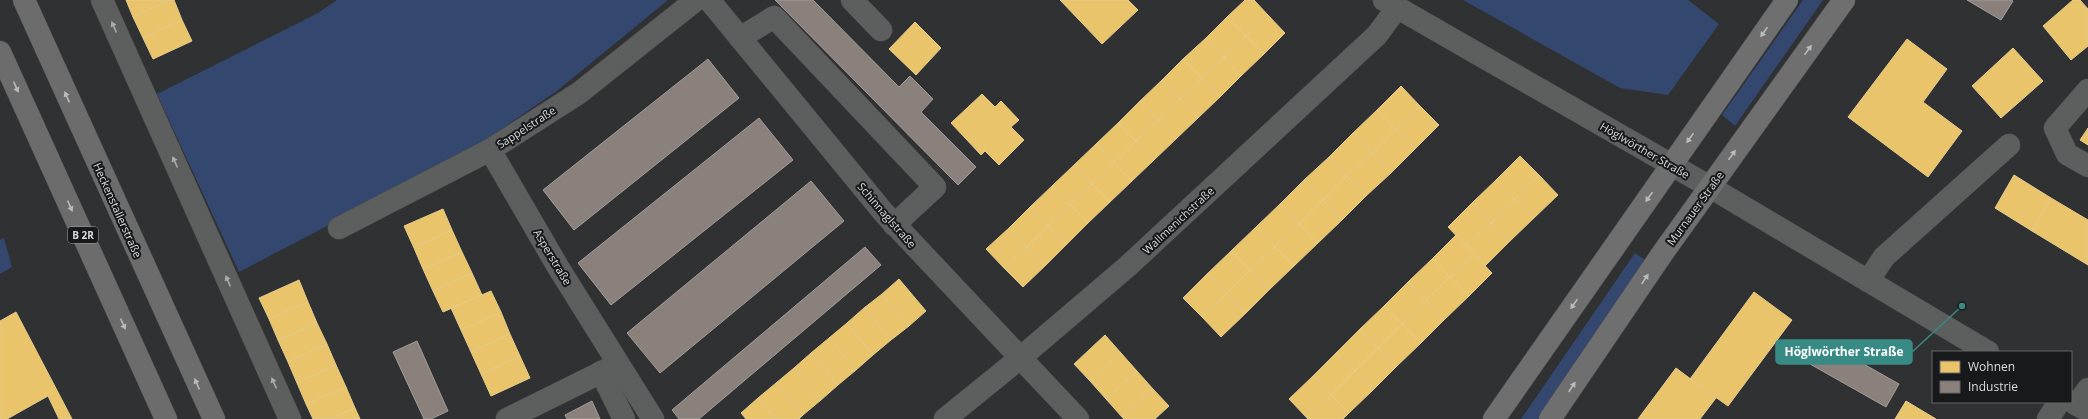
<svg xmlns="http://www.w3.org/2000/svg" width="2088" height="419" font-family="'Open Sans',sans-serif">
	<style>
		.green { fill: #34476f }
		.homes { fill: #e9c46a; stroke: #e5cb8c }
		.industry { fill: #8a817c; stroke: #a29c99 }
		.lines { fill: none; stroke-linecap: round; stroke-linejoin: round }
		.minor-casing { stroke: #4c4c4d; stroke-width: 23 }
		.major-casing { stroke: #4c4c4d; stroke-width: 23 }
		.highway-casing { stroke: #4c4c4d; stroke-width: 23 }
		.minor { stroke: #5d5e5e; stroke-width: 22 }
		.major { stroke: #6f6f6f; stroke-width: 22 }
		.highway { stroke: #6c6c6c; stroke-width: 22 }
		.oneway { fill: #a9aaaa }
		.oneway2 { fill: #bbbbbc }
		.oneway3 { fill: #bababb }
		.labels { text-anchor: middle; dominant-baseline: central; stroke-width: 4; stroke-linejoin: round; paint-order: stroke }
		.shield { fill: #18191a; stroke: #a0a2a2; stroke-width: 1 }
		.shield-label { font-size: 10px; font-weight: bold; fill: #dbdcdd }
		.street-label { font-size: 11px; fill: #dbdcdd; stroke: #18191a }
		.leader { fill: none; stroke: #388a84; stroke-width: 1.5 }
		.callout-dot { fill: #388a84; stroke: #18191a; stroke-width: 1.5 }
		.callout { fill: #388a84; stroke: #388a84; stroke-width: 1.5 }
		.callout-label { font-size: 12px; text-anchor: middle; font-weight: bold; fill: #fff }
	</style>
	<rect width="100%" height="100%" fill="#303133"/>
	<g class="green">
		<path d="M 337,0 L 668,0 L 558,90 L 467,153 L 239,272 L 157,94 L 318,13 Z"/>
		<path d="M 1463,0 L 1688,0 L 1719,24 L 1668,95 L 1620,88 Z"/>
		<path d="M 1803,0 L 1823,0 L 1735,126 L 1722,115 Z"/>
		<path d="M 4,238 L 12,267 L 0,274 L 0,240 Z"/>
		<path d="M 1635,253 L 1650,263 L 1539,419 L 1521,419 Z"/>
	</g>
	<g class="homes">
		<path d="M 126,0 L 170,0 L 133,17 Z"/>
		<path d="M 170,0 L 174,0 L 182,20 L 143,38 L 133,17 Z"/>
		<path d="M 1060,0 L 1128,0 L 1138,10 L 1102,44 Z"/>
		<path d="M 1245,0 L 1254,0 L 1267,14 L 1246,36 L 1227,17 Z"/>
		<path d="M 2073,0 L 2080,0 L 2088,9 L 2088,46 L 2071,60 L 2043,26 Z"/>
		<path d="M 1267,14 L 1285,33 L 1264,54 L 1246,36 Z"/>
		<path d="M 1227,17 L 1246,36 L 1224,57 L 1206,38 Z"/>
		<path d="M 182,20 L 192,41 L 153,59 L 143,38 Z"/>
		<path d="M 915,22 L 941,48 L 916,75 L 889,49 Z"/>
		<path d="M 1246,36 L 1264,54 L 1241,76 L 1224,57 Z"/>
		<path d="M 1206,38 L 1224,57 L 1202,78 L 1183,59 Z"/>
		<path d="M 1907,39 L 1947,69 L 1923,102 L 1962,131 L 1928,177 L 1848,117 Z"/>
		<path d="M 2013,48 L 2043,81 L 2001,118 L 1972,86 Z"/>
		<path d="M 1224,57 L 1241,76 L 1220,97 L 1202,78 Z"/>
		<path d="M 1183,59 L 1202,78 L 1180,99 L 1162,80 Z"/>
		<path d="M 1202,78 L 1220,97 L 1198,118 L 1180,99 Z"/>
		<path d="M 1162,80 L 1180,99 L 1158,120 L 1140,101 Z"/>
		<path d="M 1401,86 L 1420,106 L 1396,129 L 1377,110 Z"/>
		<path d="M 982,94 L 995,107 L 1001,101 L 1019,120 L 1011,127 L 1024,140 L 999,165 L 985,151 L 981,155 L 951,123 Z"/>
		<path d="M 1180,99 L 1198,118 L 1176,139 L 1158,120 Z"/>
		<path d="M 1140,101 L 1158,120 L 1136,141 L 1118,123 Z"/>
		<path d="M 1420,106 L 1439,125 L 1415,149 L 1396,129 Z"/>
		<path d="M 1377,110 L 1396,129 L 1372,153 L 1353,133 Z"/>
		<path d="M 1158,120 L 1176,139 L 1154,160 L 1136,141 Z"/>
		<path d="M 1118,123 L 1136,141 L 1114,163 L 1096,144 Z"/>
		<path d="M 2088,128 L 2088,145 L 2080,140 Z"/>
		<path d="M 1396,129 L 1415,149 L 1391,173 L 1372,153 Z"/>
		<path d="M 1353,133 L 1372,153 L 1347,176 L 1329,157 Z"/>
		<path d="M 1136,141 L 1154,160 L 1132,181 L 1114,163 Z"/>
		<path d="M 1096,144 L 1114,163 L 1092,184 L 1074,165 Z"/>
		<path d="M 1372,153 L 1391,173 L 1366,196 L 1347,176 Z"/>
		<path d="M 1520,156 L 1539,175 L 1514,199 L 1496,180 Z"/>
		<path d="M 1329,157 L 1347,176 L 1323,200 L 1304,180 Z"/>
		<path d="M 1114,163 L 1132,181 L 1110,202 L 1092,184 Z"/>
		<path d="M 1074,165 L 1092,184 L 1070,205 L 1052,186 Z"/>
		<path d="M 1539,175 L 1558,195 L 1534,218 L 1514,199 Z"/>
		<path d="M 2014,175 L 2051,198 L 2032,231 L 1995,208 Z"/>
		<path d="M 1347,176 L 1366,196 L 1342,220 L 1323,200 Z"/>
		<path d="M 1304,180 L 1323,200 L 1299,224 L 1280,204 Z"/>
		<path d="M 1496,180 L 1514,199 L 1491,223 L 1472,203 Z"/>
		<path d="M 1092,184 L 1110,202 L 1088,223 L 1070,205 Z"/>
		<path d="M 1052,186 L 1070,205 L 1048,226 L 1030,207 Z"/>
		<path d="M 2051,198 L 2088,220 L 2088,265 L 2032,231 Z"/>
		<path d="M 1514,199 L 1534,218 L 1509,242 L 1491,223 Z"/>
		<path d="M 1323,200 L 1342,220 L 1318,243 L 1299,224 Z"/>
		<path d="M 1472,203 L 1491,223 L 1466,246 L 1448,227 Z"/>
		<path d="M 1280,204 L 1299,224 L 1275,247 L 1256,227 Z"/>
		<path d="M 1070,205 L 1088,223 L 1066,245 L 1048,226 Z"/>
		<path d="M 1030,207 L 1048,226 L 1027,247 L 1009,228 Z"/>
		<path d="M 443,209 L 452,230 L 414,248 L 404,226 Z"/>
		<path d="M 1491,223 L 1509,242 L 1485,266 L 1466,246 Z"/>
		<path d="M 1299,224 L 1318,243 L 1294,266 L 1275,247 Z"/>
		<path d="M 1048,226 L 1066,245 L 1045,266 L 1027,247 Z"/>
		<path d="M 1256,227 L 1275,247 L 1250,270 L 1231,251 Z"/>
		<path d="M 1009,228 L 1027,247 L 1004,268 L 986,249 Z"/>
		<path d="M 452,230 L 462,252 L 423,269 L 414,248 Z"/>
		<path d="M 1456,235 L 1474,254 L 1450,277 L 1432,259 Z"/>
		<path d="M 1027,247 L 1045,266 L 1023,287 L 1004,268 Z"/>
		<path d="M 1275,247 L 1294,266 L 1269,290 L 1250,270 Z"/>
		<path d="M 1231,251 L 1250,270 L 1226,294 L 1207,274 Z"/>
		<path d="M 462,252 L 472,273 L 433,291 L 423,269 Z"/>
		<path d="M 1474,254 L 1492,273 L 1469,296 L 1450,277 Z"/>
		<path d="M 1432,259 L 1450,277 L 1426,301 L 1408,282 Z"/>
		<path d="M 1250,270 L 1269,290 L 1245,314 L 1226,294 Z"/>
		<path d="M 472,273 L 482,295 L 443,312 L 433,291 Z"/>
		<path d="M 1207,274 L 1226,294 L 1202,317 L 1183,298 Z"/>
		<path d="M 1450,277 L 1469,296 L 1444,320 L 1426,301 Z"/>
		<path d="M 899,279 L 926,311 L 909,326 L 882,294 Z"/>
		<path d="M 299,280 L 308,302 L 269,319 L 259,298 Z"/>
		<path d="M 1408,282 L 1426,301 L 1402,324 L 1384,306 Z"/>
		<path d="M 491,291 L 501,312 L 461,330 L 451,308 Z"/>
		<path d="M 1754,292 L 1792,320 L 1728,406 L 1690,379 Z"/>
		<path d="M 882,294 L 909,326 L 891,340 L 864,308 Z"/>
		<path d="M 1226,294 L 1245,314 L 1221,337 L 1202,317 Z"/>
		<path d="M 1426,301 L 1444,320 L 1421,343 L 1402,324 Z"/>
		<path d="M 308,302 L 317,323 L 278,340 L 269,319 Z"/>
		<path d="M 1384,306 L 1402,324 L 1378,348 L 1360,329 Z"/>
		<path d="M 864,308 L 891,340 L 873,355 L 847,323 Z"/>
		<path d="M 16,312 L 72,419 L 59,419 L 48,396 L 7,419 L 0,419 L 0,321 Z"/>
		<path d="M 501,312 L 510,334 L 471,352 L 461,330 Z"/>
		<path d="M 317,323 L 327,344 L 288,362 L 278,340 Z"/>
		<path d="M 847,323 L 873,355 L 856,370 L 829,338 Z"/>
		<path d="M 1402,324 L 1421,343 L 1397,366 L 1378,348 Z"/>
		<path d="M 1360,329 L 1378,348 L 1355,371 L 1336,353 Z"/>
		<path d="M 510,334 L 520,356 L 481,374 L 471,352 Z"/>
		<path d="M 1105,335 L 1121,353 L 1090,381 L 1074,364 Z"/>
		<path d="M 829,338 L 856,370 L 838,385 L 811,353 Z"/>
		<path d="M 327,344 L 336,365 L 297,383 L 288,362 Z"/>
		<path d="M 1378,348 L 1397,366 L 1373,390 L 1355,371 Z"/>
		<path d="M 811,353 L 838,385 L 821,400 L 794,368 Z"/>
		<path d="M 1121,353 L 1137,371 L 1106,399 L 1090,381 Z"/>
		<path d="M 1336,353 L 1355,371 L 1331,395 L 1313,376 Z"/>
		<path d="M 520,356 L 530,378 L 491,396 L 481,374 Z"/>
		<path d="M 336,365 L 346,387 L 306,404 L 297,383 Z"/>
		<path d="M 794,368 L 821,400 L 803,415 L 776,383 Z"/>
		<path d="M 1676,368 L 1716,398 L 1700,419 L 1638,419 Z"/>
		<path d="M 1137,371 L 1153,389 L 1122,417 L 1106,399 Z"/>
		<path d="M 1355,371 L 1373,390 L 1349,413 L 1331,395 Z"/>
		<path d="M 1313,376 L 1331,395 L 1307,418 L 1289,399 Z"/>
		<path d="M 776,383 L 803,415 L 799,419 L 776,419 L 758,398 Z"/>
		<path d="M 346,387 L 355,408 L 330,419 L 313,419 L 306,404 Z"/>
		<path d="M 1153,389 L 1169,406 L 1155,419 L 1124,419 L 1122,417 Z"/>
		<path d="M 1331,395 L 1349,413 L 1343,419 L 1308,419 L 1307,418 Z"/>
		<path d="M 758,398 L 776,419 L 746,419 L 741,413 Z"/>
		<path d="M 1906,401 L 1936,419 L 1895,419 Z"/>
		<path d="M 355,408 L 360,419 L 330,419 Z"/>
	</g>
	<g class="industry">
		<path d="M 775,0 L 813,0 L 899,87 L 910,76 L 933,99 L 921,112 L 976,167 L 958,185 Z"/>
		<path d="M 1967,0 L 2011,0 L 2013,1 L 2001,20 Z"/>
		<path d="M 708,59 L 739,98 L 574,230 L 543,190 Z"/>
		<path d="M 759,118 L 793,160 L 611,305 L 578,263 Z"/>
		<path d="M 811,181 L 844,221 L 660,373 L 627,333 Z"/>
		<path d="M 865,247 L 881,265 L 699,419 L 679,419 L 672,410 Z"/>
		<path d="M 417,341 L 448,411 L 431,419 L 424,419 L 393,352 Z"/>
		<path d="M 1823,341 L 1899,384 L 1886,407 L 1810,364 Z"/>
		<path d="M 592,401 L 600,419 L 567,419 L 565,415 Z"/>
	</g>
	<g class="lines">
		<g class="minor-casing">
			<g id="minor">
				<path d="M 102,0 L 290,419"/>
				<path d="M 709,0 L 884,213 L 1078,419"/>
				<path d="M 852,0 L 881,30"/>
				<path d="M 1384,0 L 1710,187 L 1988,352"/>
				<path d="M 740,38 L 774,17 L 935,187 L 894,225"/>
				<path d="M 2088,90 L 2055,128 L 2067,154 L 2088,166"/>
				<path d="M 490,150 L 558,267 L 653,419"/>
				<path d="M 339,228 L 490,150 L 579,93 L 696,0"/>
				<path d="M 1868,281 L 1884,257 L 2009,145"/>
				<path d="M 601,372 L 624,419"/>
				<path d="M 2071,401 L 2088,411"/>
				<path d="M 2077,405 L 2088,389"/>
				<path d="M 507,419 L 618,364"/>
				<path d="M 945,419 L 1019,359 L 1128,266 L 1377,35 L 1397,8"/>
				<path d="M 2048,419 L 2059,402"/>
			</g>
		</g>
		<g class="major-casing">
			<g id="major">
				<path d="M 1494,419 L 1787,0"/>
				<path d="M 1550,419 L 1662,254 L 1844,0"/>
			</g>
		</g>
		<g class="highway-casing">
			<g id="highway">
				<path d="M 24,0 L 214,419"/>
				<path d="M 0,52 L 166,419"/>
			</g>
		</g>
		<use href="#minor" class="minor"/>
		<use href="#major" class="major"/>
		<use href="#highway" class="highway"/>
	</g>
	<defs><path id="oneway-solid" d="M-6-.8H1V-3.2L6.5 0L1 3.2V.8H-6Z"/></defs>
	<g class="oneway">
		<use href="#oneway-solid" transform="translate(114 27) rotate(-114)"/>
		<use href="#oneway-solid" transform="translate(175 162) rotate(-114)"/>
		<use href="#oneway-solid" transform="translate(228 281) rotate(-114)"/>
		<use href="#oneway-solid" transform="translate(274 383) rotate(-114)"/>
	</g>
	<g class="oneway2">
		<use href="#oneway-solid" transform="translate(1764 32) rotate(125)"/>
		<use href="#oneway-solid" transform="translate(1808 50) rotate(-54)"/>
		<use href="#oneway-solid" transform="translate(1690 138) rotate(125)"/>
		<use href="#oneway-solid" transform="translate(1732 155) rotate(-54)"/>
		<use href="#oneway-solid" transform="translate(1649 197) rotate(125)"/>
		<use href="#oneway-solid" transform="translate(1645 279) rotate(-56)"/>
		<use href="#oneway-solid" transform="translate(1574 304) rotate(125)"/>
		<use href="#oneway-solid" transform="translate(1572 387) rotate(-56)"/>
	</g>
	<g class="oneway3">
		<use href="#oneway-solid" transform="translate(16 87) rotate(66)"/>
		<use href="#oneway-solid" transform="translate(67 97) rotate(-114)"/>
		<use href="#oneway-solid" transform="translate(70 206) rotate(66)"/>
		<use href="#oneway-solid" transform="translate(123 324) rotate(66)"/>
		<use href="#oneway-solid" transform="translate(197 384) rotate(-114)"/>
	</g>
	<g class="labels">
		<rect class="shield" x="68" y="227" width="30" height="16" rx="3"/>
		<g class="shield-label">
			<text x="83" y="235">B 2R</text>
		</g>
		<g class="street-label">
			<text transform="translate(526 127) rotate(-33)">Sappelstraße</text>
			<text transform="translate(1645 150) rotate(30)">Höglwörther Straße</text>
			<text transform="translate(1695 208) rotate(-54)">Murnauer Straße</text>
			<text transform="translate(118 210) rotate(66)">Heckenstallerstraße</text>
			<text transform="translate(887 215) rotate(49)">Schinnaglstraße</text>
			<text transform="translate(1178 220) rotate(-43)">Wallmenichstraße</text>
			<text transform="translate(553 257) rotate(59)">Asperstraße</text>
		</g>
	</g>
	<path class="leader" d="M1962 306L1912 352"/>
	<circle class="callout-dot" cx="1962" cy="306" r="4"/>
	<rect class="callout" x="1776" y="340" width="136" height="24" rx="4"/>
	<g class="callout-label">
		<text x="1844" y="356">Höglwörther Straße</text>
	</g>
	<rect x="1932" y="351" width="140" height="52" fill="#18191a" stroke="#666768"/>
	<rect x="1940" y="361" width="20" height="12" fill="#e9c46a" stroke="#666768"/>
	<text x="1968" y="371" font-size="12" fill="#dbdcdd">Wohnen</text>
	<rect x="1940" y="381" width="20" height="12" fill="#8a817c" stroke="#666768"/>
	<text x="1968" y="391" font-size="12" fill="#dbdcdd">Industrie</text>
</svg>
